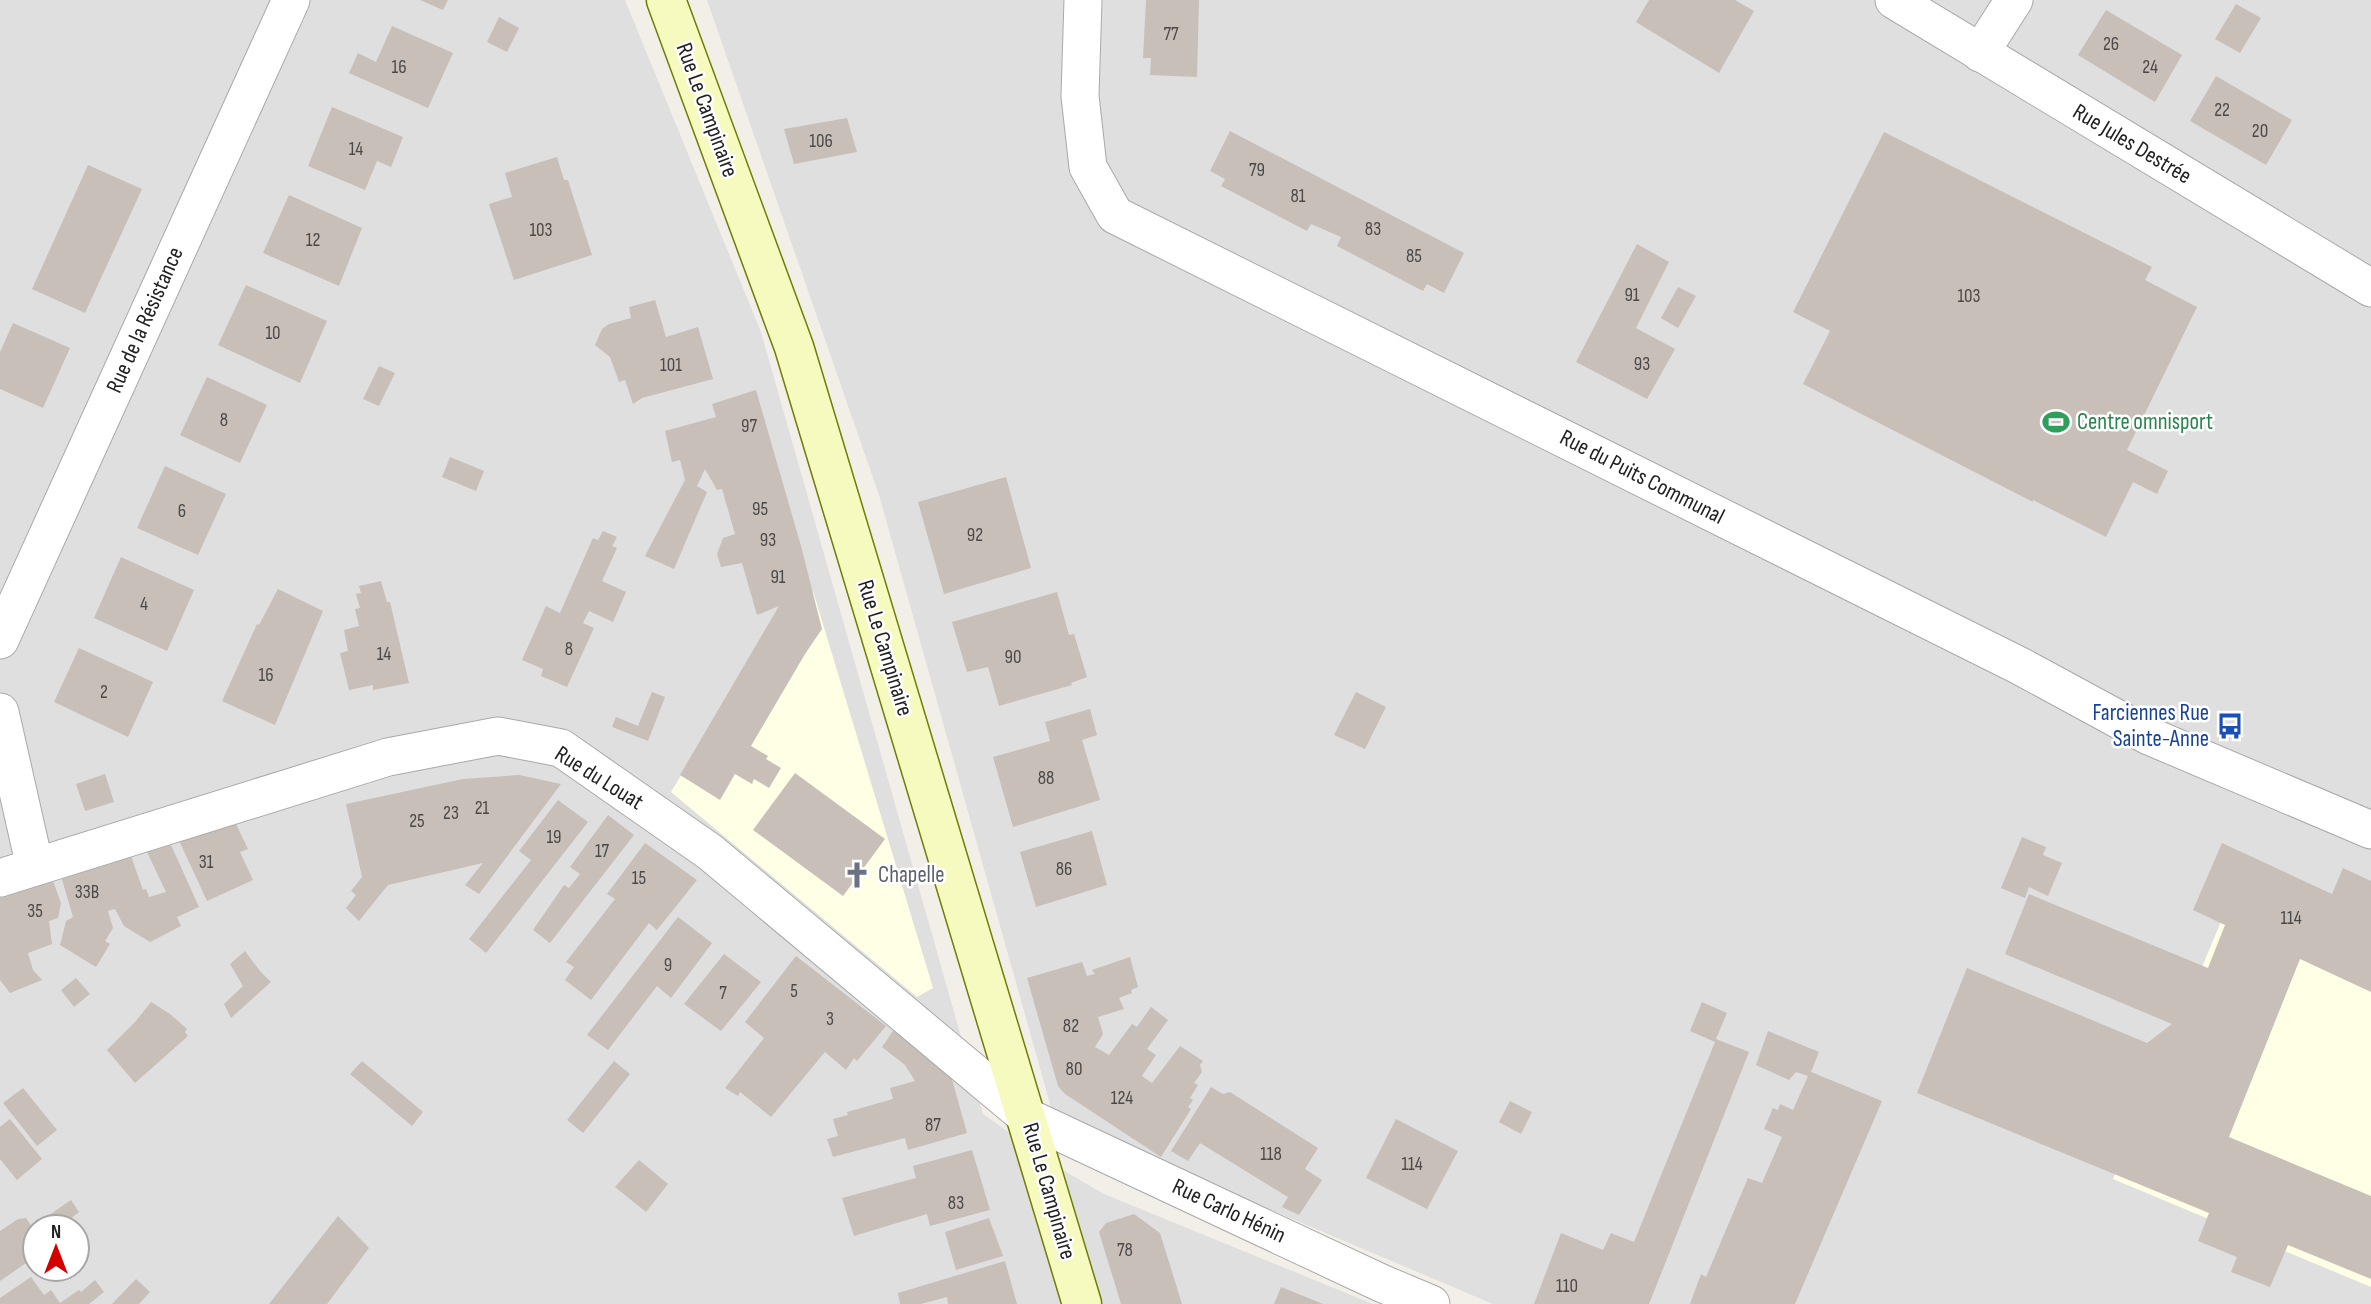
<svg xmlns="http://www.w3.org/2000/svg" width="2371" height="1304" font-family="'Sofia Sans Condensed',sans-serif">
	<style>
		.residential { fill: #e0dfdf; fill-rule: evenodd }
		.education { fill: #ffffe5 }
		.building { fill: #c7bfb8 }
		.lines { fill: none; stroke-linecap: round; stroke-linejoin: round }
		.street-casing { stroke: #a9a9a9; stroke-width: 39 }
		.secondary-casing { stroke: #707d05; stroke-width: 41 }
		.street { stroke: #fff; stroke-width: 37 }
		.secondary { stroke: #f7fabf; stroke-width: 38 }
		.labels { text-anchor: middle; dominant-baseline: central; stroke-width: 5; stroke-linejoin: round; paint-order: stroke }
		.number-label { font-size: 19px; fill: #4b4948 }
		.street-label { font-size: 23px; fill: #222; stroke: #fff }
		.leisure-label { font-size: 23px; fill: #27864d; stroke: #fff; text-anchor: start }
		.transit-label { font-size: 23px; fill: #164399; stroke: #fff; text-anchor: end }
		.worship-label { font-size: 23px; fill: #5b616d; stroke: #fff; text-anchor: start }
	</style>
	<rect width="100%" height="100%" fill="#f2efe9"/>
	<g class="residential">
		<path d="M 0,0 L 625,0 L 761,332 L 983,1114 L 1061,1169 L 1104,1194 L 1373,1304 L 0,1304 ZM 35,1227 L 77,1227 L 77,1269 L 35,1269 Z"/>
		<path d="M 707,0 L 2371,0 L 2371,1304 L 1493,1304 L 1054,1118 L 879,495 Z"/>
	</g>
	<g class="education">
		<path d="M 813,591 L 933,988 L 917,997 L 671,792 L 778,616 Z"/>
		<path d="M 2241,874 L 2371,928 L 2371,1287 L 2113,1179 Z"/>
	</g>
	<g class="building">
		<path d="M 420,0 L 448,0 L 443,10 Z"/>
		<path d="M 1146,0 L 1199,0 L 1197,77 L 1150,75 L 1151,58 L 1143,58 Z"/>
		<path d="M 1649,0 L 1735,0 L 1754,11 L 1719,73 L 1636,22 Z"/>
		<path d="M 2236,4 L 2261,18 L 2240,53 L 2215,39 Z"/>
		<path d="M 2106,10 L 2182,55 L 2155,102 L 2078,55 Z"/>
		<path d="M 499,17 L 519,28 L 507,52 L 487,42 Z"/>
		<path d="M 392,26 L 453,53 L 428,108 L 349,73 L 358,53 L 376,62 Z"/>
		<path d="M 2216,76 L 2292,120 L 2266,165 L 2190,121 Z"/>
		<path d="M 332,107 L 403,137 L 391,167 L 377,161 L 365,190 L 308,166 Z"/>
		<path d="M 847,118 L 857,152 L 794,164 L 784,129 Z"/>
		<path d="M 1230,131 L 1464,253 L 1444,293 L 1427,284 L 1423,291 L 1337,246 L 1341,237 L 1311,224 L 1307,231 L 1221,186 L 1225,179 L 1210,171 Z"/>
		<path d="M 1884,132 L 2152,267 L 2145,280 L 2197,307 L 2127,450 L 2168,471 L 2157,494 L 2133,482 L 2106,537 L 2033,500 L 2033,502 L 1803,384 L 1830,331 L 1793,312 Z"/>
		<path d="M 557,157 L 564,180 L 568,180 L 592,255 L 514,280 L 489,204 L 512,197 L 505,173 Z"/>
		<path d="M 88,165 L 142,189 L 85,313 L 32,289 Z"/>
		<path d="M 289,195 L 362,228 L 339,286 L 263,253 Z"/>
		<path d="M 1637,244 L 1669,262 L 1636,328 L 1675,349 L 1647,399 L 1576,362 Z"/>
		<path d="M 246,285 L 327,321 L 300,383 L 218,345 Z"/>
		<path d="M 1678,287 L 1696,296 L 1678,328 L 1661,318 Z"/>
		<path d="M 655,300 L 666,337 L 698,327 L 713,379 L 642,398 L 633,404 L 625,380 L 619,382 L 610,357 L 595,345 L 602,329 L 609,324 L 631,318 L 629,307 Z"/>
		<path d="M 13,323 L 70,348 L 43,408 L 0,389 L 0,352 Z"/>
		<path d="M 379,366 L 395,373 L 379,406 L 363,399 Z"/>
		<path d="M 207,377 L 267,405 L 240,463 L 180,435 Z"/>
		<path d="M 756,390 L 801,546 L 822,629 L 805,654 L 751,746 L 768,756 L 766,759 L 781,768 L 769,788 L 754,779 L 752,784 L 735,774 L 720,800 L 680,775 L 779,606 L 757,615 L 742,563 L 721,567 L 717,554 L 723,538 L 735,534 L 722,489 L 717,490 L 705,469 L 697,486 L 707,492 L 674,569 L 645,556 L 685,480 L 680,460 L 672,462 L 665,431 L 716,417 L 712,404 Z"/>
		<path d="M 450,457 L 484,471 L 476,491 L 442,477 Z"/>
		<path d="M 165,466 L 226,494 L 198,555 L 137,528 Z"/>
		<path d="M 1006,477 L 1031,568 L 944,594 L 918,502 Z"/>
		<path d="M 603,531 L 617,537 L 612,546 L 617,548 L 602,581 L 626,592 L 613,622 L 589,611 L 583,623 L 594,628 L 567,687 L 541,676 L 543,669 L 522,660 L 546,606 L 560,613 L 593,538 L 598,540 Z"/>
		<path d="M 121,557 L 194,590 L 167,651 L 94,618 Z"/>
		<path d="M 381,581 L 387,602 L 390,602 L 409,683 L 373,690 L 373,685 L 349,690 L 340,653 L 348,651 L 344,630 L 359,626 L 355,609 L 360,608 L 356,594 L 361,593 L 359,586 Z"/>
		<path d="M 278,589 L 323,611 L 275,725 L 222,701 L 257,624 L 259,625 Z"/>
		<path d="M 1057,592 L 1069,635 L 1074,634 L 1087,677 L 1071,683 L 1072,685 L 999,706 L 988,667 L 967,672 L 952,622 Z"/>
		<path d="M 79,648 L 153,682 L 128,737 L 54,702 Z"/>
		<path d="M 652,692 L 665,697 L 648,741 L 612,727 L 616,717 L 638,726 Z"/>
		<path d="M 1356,692 L 1386,707 L 1365,749 L 1334,735 Z"/>
		<path d="M 1090,709 L 1097,735 L 1082,740 L 1100,800 L 1013,827 L 993,757 L 1050,741 L 1045,722 Z"/>
		<path d="M 795,773 L 885,839 L 843,896 L 753,830 Z"/>
		<path d="M 105,774 L 114,802 L 85,811 L 76,784 Z"/>
		<path d="M 519,775 L 561,784 L 479,894 L 465,885 L 483,863 L 388,885 L 359,921 L 346,908 L 356,895 L 351,891 L 362,877 L 346,804 L 463,779 Z"/>
		<path d="M 558,800 L 588,822 L 486,953 L 469,939 L 531,860 L 519,851 Z"/>
		<path d="M 608,815 L 634,835 L 550,943 L 533,930 L 564,885 L 569,888 L 580,874 L 570,867 Z"/>
		<path d="M 235,822 L 248,849 L 240,852 L 253,880 L 207,901 L 177,836 Z"/>
		<path d="M 1092,831 L 1107,885 L 1036,907 L 1020,852 Z"/>
		<path d="M 2022,837 L 2046,847 L 2043,855 L 2062,863 L 2048,896 L 2029,887 L 2025,898 L 2001,888 Z"/>
		<path d="M 645,843 L 697,880 L 657,930 L 649,923 L 591,1000 L 565,980 L 574,967 L 566,962 L 615,899 L 607,894 Z"/>
		<path d="M 2222,843 L 2332,894 L 2343,868 L 2371,881 L 2371,992 L 2300,959 L 2229,1137 L 2371,1196 L 2371,1279 L 2288,1245 L 2270,1287 L 2231,1272 L 2237,1257 L 2198,1241 L 2209,1213 L 1917,1093 L 1967,968 L 2147,1043 L 2172,1024 L 2005,954 L 2029,894 L 2208,968 L 2225,925 L 2193,910 Z"/>
		<path d="M 171,845 L 199,907 L 177,917 L 181,926 L 150,942 L 124,926 L 115,909 L 108,911 L 113,928 L 105,941 L 110,944 L 96,967 L 60,945 L 66,921 L 73,917 L 61,876 L 131,856 L 143,890 L 146,889 L 149,897 L 166,892 L 147,852 Z"/>
		<path d="M 52,878 L 61,903 L 58,918 L 49,921 L 52,944 L 28,953 L 33,970 L 42,980 L 10,993 L 0,980 L 0,898 Z"/>
		<path d="M 678,917 L 712,943 L 671,998 L 657,986 L 608,1050 L 587,1035 Z"/>
		<path d="M 245,951 L 260,971 L 271,982 L 231,1018 L 224,1004 L 243,986 L 230,964 Z"/>
		<path d="M 724,954 L 761,982 L 721,1031 L 684,1004 Z"/>
		<path d="M 796,956 L 886,1026 L 857,1061 L 854,1058 L 846,1070 L 825,1052 L 771,1117 L 740,1092 L 738,1096 L 725,1088 L 764,1038 L 745,1022 Z"/>
		<path d="M 1130,957 L 1138,987 L 1131,990 L 1132,993 L 1119,998 L 1124,1009 L 1098,1017 L 1103,1034 L 1095,1047 L 1109,1055 L 1132,1024 L 1137,1027 L 1151,1007 L 1168,1020 L 1147,1049 L 1156,1055 L 1142,1076 L 1152,1083 L 1180,1046 L 1203,1061 L 1200,1065 L 1202,1072 L 1194,1083 L 1198,1085 L 1190,1098 L 1193,1100 L 1188,1107 L 1191,1109 L 1161,1157 L 1065,1094 L 1058,1086 L 1027,978 L 1082,962 L 1087,976 L 1095,974 L 1092,970 Z"/>
		<path d="M 76,978 L 90,994 L 74,1007 L 61,990 Z"/>
		<path d="M 151,1002 L 170,1014 L 187,1029 L 185,1032 L 188,1036 L 135,1083 L 107,1050 L 136,1021 Z"/>
		<path d="M 1702,1002 L 1727,1013 L 1716,1039 L 1749,1052 L 1649,1304 L 1534,1304 L 1561,1233 L 1603,1250 L 1611,1233 L 1634,1242 L 1715,1042 L 1690,1031 Z"/>
		<path d="M 895,1028 L 950,1072 L 967,1133 L 908,1150 L 905,1138 L 833,1157 L 827,1139 L 838,1136 L 833,1119 L 848,1115 L 847,1112 L 893,1099 L 890,1088 L 915,1081 L 905,1065 L 882,1047 Z"/>
		<path d="M 1768,1031 L 1819,1052 L 1811,1072 L 1882,1101 L 1795,1304 L 1690,1304 L 1701,1274 L 1706,1277 L 1748,1178 L 1762,1183 L 1782,1137 L 1764,1129 L 1773,1108 L 1778,1110 L 1780,1104 L 1793,1110 L 1808,1076 L 1796,1072 L 1789,1080 L 1756,1065 Z"/>
		<path d="M 362,1061 L 423,1112 L 412,1126 L 350,1074 Z"/>
		<path d="M 614,1061 L 630,1074 L 583,1133 L 567,1120 Z"/>
		<path d="M 1211,1087 L 1223,1094 L 1230,1092 L 1318,1148 L 1305,1169 L 1322,1180 L 1299,1215 L 1282,1207 L 1288,1197 L 1200,1143 L 1188,1161 L 1171,1151 Z"/>
		<path d="M 23,1088 L 57,1130 L 37,1146 L 3,1103 Z"/>
		<path d="M 1510,1101 L 1532,1112 L 1521,1134 L 1499,1122 Z"/>
		<path d="M 10,1119 L 42,1159 L 17,1180 L 0,1159 L 0,1127 Z"/>
		<path d="M 1396,1119 L 1458,1151 L 1427,1209 L 1366,1178 Z"/>
		<path d="M 972,1150 L 990,1210 L 930,1226 L 927,1214 L 854,1236 L 842,1198 L 916,1178 L 913,1166 Z"/>
		<path d="M 639,1160 L 668,1184 L 646,1212 L 615,1187 Z"/>
		<path d="M 71,1200 L 79,1212 L 63,1225 L 65,1227 L 35,1227 L 35,1257 L 0,1281 L 0,1231 L 18,1219 L 26,1218 L 32,1227 Z"/>
		<path d="M 1134,1214 L 1160,1233 L 1182,1304 L 1121,1304 L 1099,1232 L 1106,1223 Z"/>
		<path d="M 338,1216 L 369,1248 L 327,1304 L 269,1304 Z"/>
		<path d="M 989,1218 L 1003,1256 L 956,1270 L 945,1232 Z"/>
		<path d="M 1005,1261 L 1017,1304 L 948,1304 L 947,1297 L 921,1304 L 900,1304 L 898,1293 Z"/>
		<path d="M 31,1277 L 44,1295 L 51,1290 L 60,1303 L 79,1290 L 81,1292 L 95,1280 L 104,1292 L 89,1304 L 0,1304 L 0,1298 Z"/>
		<path d="M 136,1279 L 150,1292 L 139,1304 L 112,1304 Z"/>
		<path d="M 1281,1287 L 1323,1304 L 1274,1304 Z"/>
	</g>
	<g class="lines">
		<g class="street-casing">
			<g id="street">
				<path d="M 1083,0 L 1080,96 L 1088,167 L 1115,215 L 2020,666 L 2149,736 L 2371,830"/>
				<path d="M 1894,0 L 2371,288"/>
				<path d="M 1980,53 L 2014,0"/>
				<path d="M 0,640 L 291,0"/>
				<path d="M 0,712 L 35,867"/>
				<path d="M 0,878 L 388,757 L 498,736 L 561,748 L 710,852 L 1027,1117 L 1381,1283 L 1431,1304"/>
			</g>
		</g>
		<g class="secondary-casing">
			<path id="secondary" d="M 666,0 L 794,347 L 1082,1304"/>
		</g>
		<use href="#street" class="street"/>
		<use href="#secondary" class="secondary"/>
	</g>
	<defs>
		<g id="stadium-bare" transform="scale(2.1)"><path d="M0-5a6.5 5 0 1 0 0 10a6.5 5 0 1 0 0-10ZM-3.5-1.8h7v3.6h-7Z" fill="#2e9e5b" stroke="#fff" stroke-width="2.5" paint-order="stroke"/></g>
		<g id="bus-bare" transform="scale(2.1)"><path d="M-5-6H5V4H4V6H2V4H-2V6H-4V4H-5ZM-3.5-4V0h7V-4ZM-3.5 1.2v1.5H-2V1.2ZM2 1.2v1.5H3.5V1.2Z" fill="#1a4fb4" stroke="#fff" stroke-width="2.5" paint-order="stroke"/></g>
		<g id="church-bare" transform="scale(2.1)"><path d="M-1.2-6h2.4v3.5h3.3v2.4h-3.3V6h-2.4V-.1h-3.3v-2.4h3.3Z" fill="#6b7280" stroke="#fff" stroke-width="2.5" paint-order="stroke"/></g>
	</defs>
	<g fill-rule="evenodd">
		<use href="#stadium-bare" x="2056" y="422"/>
		<use href="#bus-bare" x="2230" y="726"/>
		<use href="#church-bare" x="857" y="875"/>
	</g>
	<g class="labels">
		<g class="number-label">
			<text x="1171" y="34">77</text>
			<text x="2111" y="44">26</text>
			<text x="399" y="67">16</text>
			<text x="2150" y="67">24</text>
			<text x="2222" y="110">22</text>
			<text x="2260" y="131">20</text>
			<text x="821" y="141">106</text>
			<text x="356" y="149">14</text>
			<text x="1257" y="170">79</text>
			<text x="1298" y="196">81</text>
			<text x="1373" y="229">83</text>
			<text x="541" y="230">103</text>
			<text x="313" y="240">12</text>
			<text x="1414" y="256">85</text>
			<text x="1632" y="295">91</text>
			<text x="1969" y="296">103</text>
			<text x="273" y="333">10</text>
			<text x="1642" y="364">93</text>
			<text x="671" y="365">101</text>
			<text x="224" y="420">8</text>
			<text x="749" y="426">97</text>
			<text x="760" y="509">95</text>
			<text x="182" y="511">6</text>
			<text x="975" y="535">92</text>
			<text x="768" y="540">93</text>
			<text x="778" y="577">91</text>
			<text x="144" y="604">4</text>
			<text x="569" y="649">8</text>
			<text x="384" y="654">14</text>
			<text x="1013" y="657">90</text>
			<text x="266" y="675">16</text>
			<text x="104" y="692">2</text>
			<text x="1046" y="778">88</text>
			<text x="482" y="808">21</text>
			<text x="451" y="813">23</text>
			<text x="417" y="821">25</text>
			<text x="554" y="837">19</text>
			<text x="602" y="851">17</text>
			<text x="206" y="862">31</text>
			<text x="1064" y="869">86</text>
			<text x="639" y="878">15</text>
			<text x="87" y="892">33B</text>
			<text x="35" y="911">35</text>
			<text x="2291" y="918">114</text>
			<text x="668" y="965">9</text>
			<text x="794" y="991">5</text>
			<text x="723" y="993">7</text>
			<text x="830" y="1019">3</text>
			<text x="1071" y="1026">82</text>
			<text x="1074" y="1069">80</text>
			<text x="1122" y="1098">124</text>
			<text x="933" y="1125">87</text>
			<text x="1271" y="1154">118</text>
			<text x="1412" y="1164">114</text>
			<text x="956" y="1203">83</text>
			<text x="1125" y="1250">78</text>
			<text x="1567" y="1286">110</text>
		</g>
		<g class="street-label">
			<text transform="translate(707 110) rotate(70)">Rue Le Campinaire</text>
			<text transform="translate(2132 144) rotate(31)">Rue Jules Destrée</text>
			<text transform="translate(145 320) rotate(-66)">Rue de la Résistance</text>
			<text transform="translate(1642 477) rotate(27)">Rue du Puits Communal</text>
			<text transform="translate(885 648) rotate(73)">Rue Le Campinaire</text>
			<text transform="translate(599 778) rotate(32)">Rue du Louat</text>
			<text transform="translate(1049 1191) rotate(74)">Rue Le Campinaire</text>
			<text transform="translate(1229 1211) rotate(25)">Rue Carlo Hénin</text>
		</g>
		<g class="leisure-label">
			<text x="2077" y="422">Centre omnisport</text>
		</g>
		<g class="transit-label">
			<text x="2209" y="713">Farciennes Rue<tspan x="2209" dy="26">Sainte-Anne</tspan></text>
		</g>
		<g class="worship-label">
			<text x="878" y="875">Chapelle</text>
		</g>
	</g>
	<g transform="translate(56 1248)"><circle r="33" fill="#ffffff" stroke="#a7a7a7" stroke-width="2"/>
	<path d="M0-5L12 26L0 18L-12 26Z" fill="#d40000"/>
	<text y="-10" font-size="19" font-weight="bold" text-anchor="middle" fill="#222222">N</text>
	</g>
</svg>
